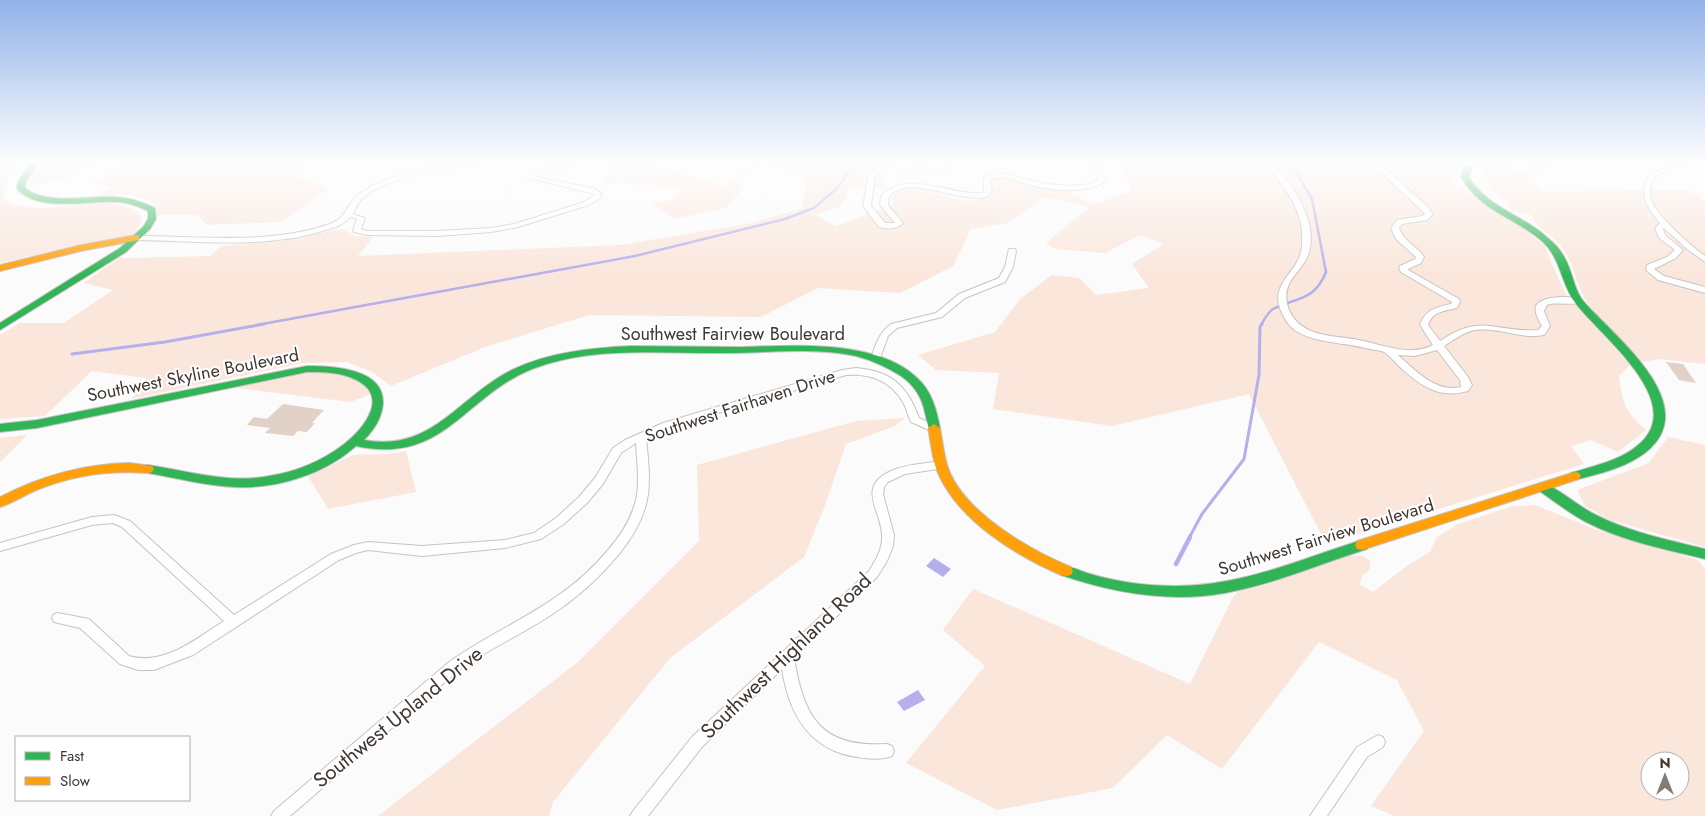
<svg xmlns="http://www.w3.org/2000/svg" width="1705" height="816" font-family="Jost,sans-serif">
	<style>
		.green { fill: #fae6db; fill-rule: evenodd }
		.water { fill: #b5afeb }
		.lines { fill: none; stroke-linecap: round; stroke-linejoin: round }
		.stream-far2 { stroke: #b5afeb; stroke-width: 2.5 }
		.stream-far1 { stroke: #b5afeb; stroke-width: 3 }
		.stream { stroke: #b5afeb; stroke-width: 4.5 }
		.building { fill: #e2d1c7 }
		.street-casing { stroke: #c7c3c1; stroke-width: 2 }
		.fast-casing { stroke: #c7c3c1; stroke-width: 2 }
		.slow-casing { stroke: #c7c3c1; stroke-width: 2 }
		.street { fill: #fefefe; fill-rule: evenodd }
		.fast { fill: #30b455; fill-rule: evenodd }
		.slow { fill: #ff9f0a; fill-rule: evenodd }
		.labels { text-anchor: middle; dominant-baseline: central; stroke-width: 4; stroke-linejoin: round; paint-order: stroke }
		.street-label { font-size: 18px; fill: #413731; stroke: #fff }
		.near-street-label { font-size: 21px; fill: #413731; stroke: #fff }
	</style>
	<rect width="100%" height="100%" fill="#fbfbfb"/>
	<g class="green">
		<path d="M 0,162 L 16,162 L 3,189 L 5,198 L 1,198 C 43,225 104,184 141,215 L 141,223 L 134,235 L 72,246 L 0,263 Z"/>
		<path d="M 42,162 L 147,162 L 175,165 L 231,166 L 290,162 L 323,162 L 307,163 L 299,178 L 329,188 L 281,222 L 207,225 L 197,215 L 157,215 L 156,205 C 141,192 119,195 100,195 L 113,186 L 93,184 L 123,166 L 95,163 L 58,183 L 52,180 L 29,187 L 33,175 Z"/>
		<path d="M 627,162 L 658,162 L 655,167 L 724,186 L 755,163 L 750,162 L 890,162 L 883,189 L 850,187 L 841,206 L 816,215 L 836,226 L 893,205 L 892,197 L 901,188 L 914,188 L 968,201 L 991,197 L 993,190 L 991,180 L 1001,177 L 1041,188 L 1073,190 L 1071,195 L 1095,204 L 1131,191 L 1122,169 L 1117,162 L 1463,162 L 1453,180 L 1457,189 L 1476,197 L 1522,227 L 1544,245 L 1565,293 L 1630,365 L 1619,376 C 1623,405 1624,410 1646,430 L 1618,452 L 1591,440 L 1571,446 L 1584,464 L 1326,544 L 1249,394 L 1112,426 L 993,409 L 999,373 L 936,370 L 918,355 L 995,332 L 1020,299 L 1052,275 L 1079,278 L 1096,295 L 1149,288 L 1132,264 L 1164,244 L 1140,235 L 1105,253 L 1055,249 L 1046,243 L 1089,207 L 1044,197 L 1009,223 L 971,229 L 953,266 L 900,293 L 818,288 L 761,317 L 589,315 L 485,347 L 391,386 L 372,372 L 347,362 L 302,363 L 132,399 L 146,378 L 92,371 L 45,416 L 0,419 L 0,335 L 20,323 L 64,323 L 113,290 L 84,283 L 119,258 L 210,256 L 221,246 L 275,242 L 342,229 L 356,236 L 373,237 L 358,256 L 620,245 L 751,223 L 802,208 L 807,177 L 760,164 L 734,184 L 744,187 L 726,208 L 674,219 L 652,203 L 672,200 L 681,190 L 677,187 L 604,182 L 612,166 Z"/>
		<path d="M 1482,162 L 1506,162 L 1544,192 L 1688,189 L 1705,201 L 1705,364 L 1659,359 L 1643,362 C 1624,342 1594,318 1582,293 C 1575,278 1572,258 1560,245 C 1551,234 1536,229 1532,215 L 1513,211 L 1507,205 L 1509,201 C 1488,189 1487,184 1482,162 Z"/>
		<path d="M 330,373 L 358,380 L 373,393 L 351,402 L 228,387 L 295,374 Z"/>
		<path d="M 905,418 L 895,426 L 846,444 L 824,508 L 804,557 L 670,658 L 553,802 L 549,816 L 378,816 L 578,662 L 699,541 L 697,465 L 856,421 Z"/>
		<path d="M 27,435 L 0,462 L 0,438 Z"/>
		<path d="M 1668,437 L 1705,445 L 1705,547 L 1610,520 L 1585,506 L 1577,490 L 1649,463 Z"/>
		<path d="M 406,451 L 416,492 L 328,509 L 308,476 L 353,455 L 388,454 Z"/>
		<path d="M 1535,505 L 1597,530 L 1698,560 L 1705,569 L 1705,816 L 1394,816 L 1371,806 L 1424,731 L 1397,680 L 1319,642 L 1222,769 L 1167,735 L 1113,788 L 997,810 L 906,763 L 985,666 L 943,630 L 973,589 L 1190,684 L 1233,597 L 1245,583 L 1332,554 L 1362,556 L 1370,560 L 1370,570 L 1362,576 L 1360,585 L 1373,592 L 1408,565 L 1430,552 L 1437,537 L 1458,524 L 1513,506 ZM 1650,761 L 1680,761 L 1680,791 L 1650,791 Z"/>
	</g>
	<g class="water">
		<path d="M 934,558 L 951,569 L 943,577 L 926,566 Z"/>
		<path d="M 918,690 L 925,700 L 904,711 L 897,702 Z"/>
	</g>
	<g class="lines">
		<g class="stream-far2">
			<path d="M 257,325 L 635,256 L 785,219 L 814,208 L 835,190 L 849,172 L 873,162"/>
			<path d="M 1261,325 C 1264,320 1268,312 1273,309 C 1296,297 1314,302 1326,272 L 1312,199 L 1290,162"/>
		</g>
		<g class="stream-far1">
			<path d="M 72,354 L 165,342 L 264,324"/>
			<path d="M 1189,538 L 1202,514 L 1244,459 L 1259,375 L 1260,327 L 1262,324"/>
		</g>
		<path class="stream" d="M 1176,564 L 1190,537"/>
	</g>
	<g class="building">
		<path d="M 1666,362 L 1683,364 L 1696,383 L 1679,380 Z"/>
		<path d="M 283,404 L 324,410 L 312,423 L 315,423 L 307,432 L 298,431 L 293,436 L 265,433 L 270,428 L 247,425 L 254,417 L 267,419 Z"/>
	</g>
	<g class="lines">
		<g class="street-casing">
			<g id="street">
				<path d="M 467,162 L 480,162 L 477,164 C 444,169 385,176 361,200 C 357,204 355,209 353,214 L 365,218 L 361,229 L 367,231 L 438,231 L 491,228 L 514,224 L 578,204 L 588,200 L 594,195 L 591,193 L 528,178 L 532,173 L 570,162 L 578,162 L 570,166 L 536,177 L 596,189 L 602,195 L 598,200 L 589,205 L 518,227 L 491,232 L 438,236 L 367,235 L 354,232 L 353,230 L 357,219 L 350,217 C 343,226 333,228 323,231 C 263,249 199,241 138,240 L 134,238 L 138,236 C 201,236 269,245 330,224 C 348,217 347,202 362,192 C 392,172 431,167 467,162 Z"/>
				<path d="M 881,162 L 919,166 L 949,162 L 958,162 C 941,174 905,171 885,165 L 875,175 L 871,206 L 885,223 L 895,223 L 880,205 L 881,196 C 908,168 949,196 982,193 L 984,191 L 984,178 C 1002,168 1015,177 1033,181 C 1049,185 1087,190 1099,179 L 1086,162 L 1092,162 L 1107,179 C 1091,196 1047,190 1027,184 C 1014,181 1003,173 990,180 L 992,191 L 987,197 C 959,202 918,180 898,190 C 894,191 891,194 889,197 L 888,205 L 903,223 C 896,230 888,229 879,227 L 863,206 L 869,174 Z"/>
				<path d="M 1263,162 L 1270,162 C 1291,182 1316,217 1310,248 C 1307,264 1296,271 1289,284 C 1285,293 1286,302 1289,310 C 1301,338 1334,335 1359,340 C 1384,345 1409,357 1433,345 L 1420,325 C 1425,310 1436,307 1451,304 L 1452,302 L 1401,272 L 1399,268 L 1400,266 L 1415,259 L 1416,257 L 1396,239 L 1391,228 L 1397,220 L 1422,216 L 1425,214 L 1371,162 L 1378,162 L 1427,206 L 1433,214 L 1427,220 L 1402,224 L 1399,228 C 1403,241 1417,246 1424,257 L 1421,263 L 1408,269 L 1408,270 L 1459,299 L 1460,302 L 1457,308 C 1444,311 1433,311 1428,325 L 1440,341 C 1482,312 1495,333 1538,330 L 1542,326 C 1539,321 1534,312 1536,306 C 1541,295 1574,295 1582,301 C 1574,307 1558,301 1547,305 L 1544,311 L 1550,326 L 1544,335 C 1520,340 1495,325 1471,331 C 1461,334 1452,341 1444,346 L 1468,377 L 1472,385 L 1468,391 C 1440,399 1422,387 1401,368 C 1396,363 1390,356 1384,352 C 1380,350 1374,350 1369,349 C 1345,342 1318,344 1296,331 C 1290,327 1285,320 1282,313 C 1267,282 1301,273 1302,245 C 1305,210 1284,186 1263,162 ZM 1437,350 L 1460,380 L 1461,387 C 1436,393 1416,371 1398,355 L 1415,356 Z"/>
				<path d="M 1545,162 L 1551,162 L 1549,167 L 1523,175 L 1520,173 L 1544,165 Z"/>
				<path d="M 1680,162 L 1688,162 L 1654,177 C 1652,182 1649,191 1650,196 C 1651,211 1692,247 1705,256 L 1705,262 L 1687,249 L 1664,228 L 1663,229 L 1665,235 L 1683,250 L 1676,258 L 1654,269 L 1664,276 L 1705,287 L 1705,293 L 1658,280 L 1646,270 L 1647,265 L 1667,257 L 1675,250 L 1659,238 L 1655,228 L 1660,223 C 1648,208 1637,194 1649,175 Z"/>
				<path d="M 1009,249 L 1015,249 L 1016,251 L 1013,267 L 1005,282 L 965,298 L 942,317 L 897,328 L 888,336 L 879,361 L 873,361 L 871,359 C 875,345 879,333 891,324 L 936,313 L 959,294 L 999,278 L 1005,267 Z"/>
				<path d="M 856,368 C 891,371 907,385 919,418 L 937,426 L 938,428 L 937,430 L 929,430 L 911,422 C 908,416 907,410 904,404 C 892,381 870,373 846,375 L 671,427 L 646,438 C 648,458 651,480 647,500 C 643,520 632,538 619,554 C 600,577 577,598 551,615 C 521,635 488,649 459,670 L 290,816 L 271,816 L 274,811 L 449,662 C 505,623 563,605 608,550 C 621,535 631,520 636,500 C 640,482 637,462 636,443 L 621,453 L 603,484 L 587,503 L 564,524 L 541,539 L 505,548 L 422,556 L 368,550 L 356,553 L 339,560 L 193,655 L 154,670 L 138,670 L 120,664 L 80,628 L 54,622 L 52,618 L 54,614 L 58,613 L 89,619 L 129,656 C 164,666 196,639 224,621 L 122,527 L 113,523 L 92,525 L 0,551 L 0,543 L 92,517 L 114,515 L 130,521 L 234,615 L 331,554 L 354,545 L 368,542 L 422,546 L 505,540 L 534,533 L 556,518 L 579,497 L 595,478 L 613,448 L 625,440 L 663,423 L 842,370 Z"/>
				<path d="M 940,461 L 944,462 L 945,465 L 944,468 L 905,474 L 888,482 L 884,487 L 883,494 L 894,535 L 893,546 L 887,561 L 877,577 L 794,658 C 804,718 821,748 887,744 L 892,746 L 894,751 L 892,756 C 881,760 868,759 857,757 C 809,750 789,714 782,669 L 702,747 L 648,816 L 630,816 L 633,811 L 692,737 L 869,571 C 876,560 883,548 882,535 C 881,510 856,487 891,471 C 906,464 924,464 940,461 Z"/>
				<path d="M 1378,735 L 1383,737 L 1385,742 L 1383,747 L 1367,757 L 1327,816 L 1310,816 L 1357,747 Z"/>
			</g>
		</g>
		<g class="fast-casing">
			<g id="fast">
				<path d="M 31,162 L 39,162 L 26,181 L 25,188 C 48,206 90,195 117,197 C 131,198 143,202 155,208 L 156,219 L 150,229 L 126,252 L 0,330 L 0,323 L 120,248 L 143,227 L 148,219 L 148,211 C 138,206 129,203 118,202 C 88,200 39,213 17,189 L 18,181 Z"/>
				<path d="M 165,162 L 268,162 L 264,164 L 169,164 Z"/>
				<path d="M 1466,162 L 1474,162 L 1469,177 C 1487,208 1524,215 1549,239 C 1559,247 1566,258 1570,270 C 1574,281 1576,293 1584,302 C 1615,337 1704,405 1646,452 C 1626,468 1598,474 1575,480 L 1571,479 L 1569,476 L 1571,473 C 1593,466 1619,461 1637,446 C 1690,404 1603,338 1577,305 C 1561,286 1562,260 1543,242 C 1515,217 1481,212 1461,177 Z"/>
				<path d="M 630,346 C 666,346 701,347 737,347 C 791,346 882,337 922,383 C 933,396 937,412 940,428 L 934,432 L 930,431 C 927,425 927,419 925,413 C 922,397 914,385 901,376 C 887,367 871,360 856,356 C 814,347 770,353 727,353 C 663,354 594,345 532,369 C 463,397 444,465 356,446 C 325,474 277,489 235,487 C 206,486 177,478 148,473 L 144,472 L 142,469 L 144,466 L 148,465 C 188,471 229,484 269,476 C 295,472 322,461 343,445 C 365,428 392,394 352,378 C 338,372 322,372 307,372 L 37,428 L 0,432 L 0,424 L 37,420 L 307,366 C 332,366 384,368 383,403 C 382,418 374,430 364,440 C 433,453 459,395 514,369 C 550,352 591,348 630,346 Z"/>
				<path d="M 1542,483 C 1559,488 1580,508 1598,516 C 1632,533 1669,540 1705,549 L 1705,559 C 1665,549 1623,541 1586,522 C 1569,513 1554,501 1538,490 L 1536,487 L 1538,484 Z"/>
				<path d="M 1362,540 L 1367,541 L 1369,545 L 1367,549 C 1320,564 1274,584 1225,593 C 1170,603 1114,593 1061,575 L 1059,571 L 1061,567 C 1069,565 1078,570 1087,573 C 1116,582 1147,586 1177,586 C 1242,586 1301,559 1362,540 Z"/>
			</g>
		</g>
		<g class="slow-casing">
			<g id="slow">
				<path d="M 136,235 L 139,236 L 139,240 L 81,251 L 0,271 L 0,265 L 81,245 Z"/>
				<path d="M 934,424 L 940,428 C 943,443 944,459 950,473 C 969,515 1030,550 1071,567 L 1073,571 L 1071,575 L 1066,576 L 1061,575 C 1015,555 959,521 938,473 C 932,459 931,443 928,428 Z"/>
				<path d="M 129,463 L 152,466 L 154,469 L 152,472 L 148,473 C 110,470 74,475 39,489 C 26,494 13,503 0,507 L 0,497 C 41,476 83,464 129,463 Z"/>
				<path d="M 1575,472 L 1579,473 L 1581,476 L 1579,479 L 1362,550 L 1357,549 L 1355,545 L 1357,541 Z"/>
			</g>
		</g>
		<use href="#street" class="street"/>
		<use href="#fast" class="fast"/>
		<use href="#slow" class="slow"/>
	</g>
	<linearGradient id="sky" x2="0" y2="1"><stop stop-color="#93b2e9"/><stop offset="0.59" stop-color="#fdfdfd"/><stop offset="1" stop-color="#fdfdfd" stop-opacity="0"/></linearGradient>
	<rect width="1705" height="276" fill="url(#sky)"/>
	<g class="labels">
		<g class="street-label">
			<text x="733" y="334">Southwest Fairview Boulevard</text>
			<text transform="translate(193 375) rotate(-11)">Southwest Skyline Boulevard</text>
			<text transform="translate(740 406) rotate(-18)">Southwest Fairhaven Drive</text>
			<text transform="translate(1326 537) rotate(-17)">Southwest Fairview Boulevard</text>
		</g>
		<g class="near-street-label">
			<text transform="translate(786 656) rotate(-44)">Southwest Highland Road</text>
			<text transform="translate(398 717) rotate(-39)">Southwest Upland Drive</text>
		</g>
	</g>
	<rect x="15" y="736" width="175" height="65" fill="#ffffff" stroke="#b3afad"/>
	<rect x="25" y="752" width="25" height="8" fill="#30b455" stroke="#b3afad"/>
	<text x="60" y="761" font-size="15" fill="#413731">Fast</text>
	<rect x="25" y="777" width="25" height="8" fill="#ff9f0a" stroke="#b3afad"/>
	<text x="60" y="786" font-size="15" fill="#413731">Slow</text>
	<g transform="translate(1665 776)"><circle r="24" fill="#ffffff" stroke="#b3afad"/>
	<path d="M0-4L9 19L0 12L-9 19Z" fill="#827c78"/>
	<text y="-8" font-size="14" font-weight="bold" text-anchor="middle" fill="#413731">N</text>
	</g>
</svg>
